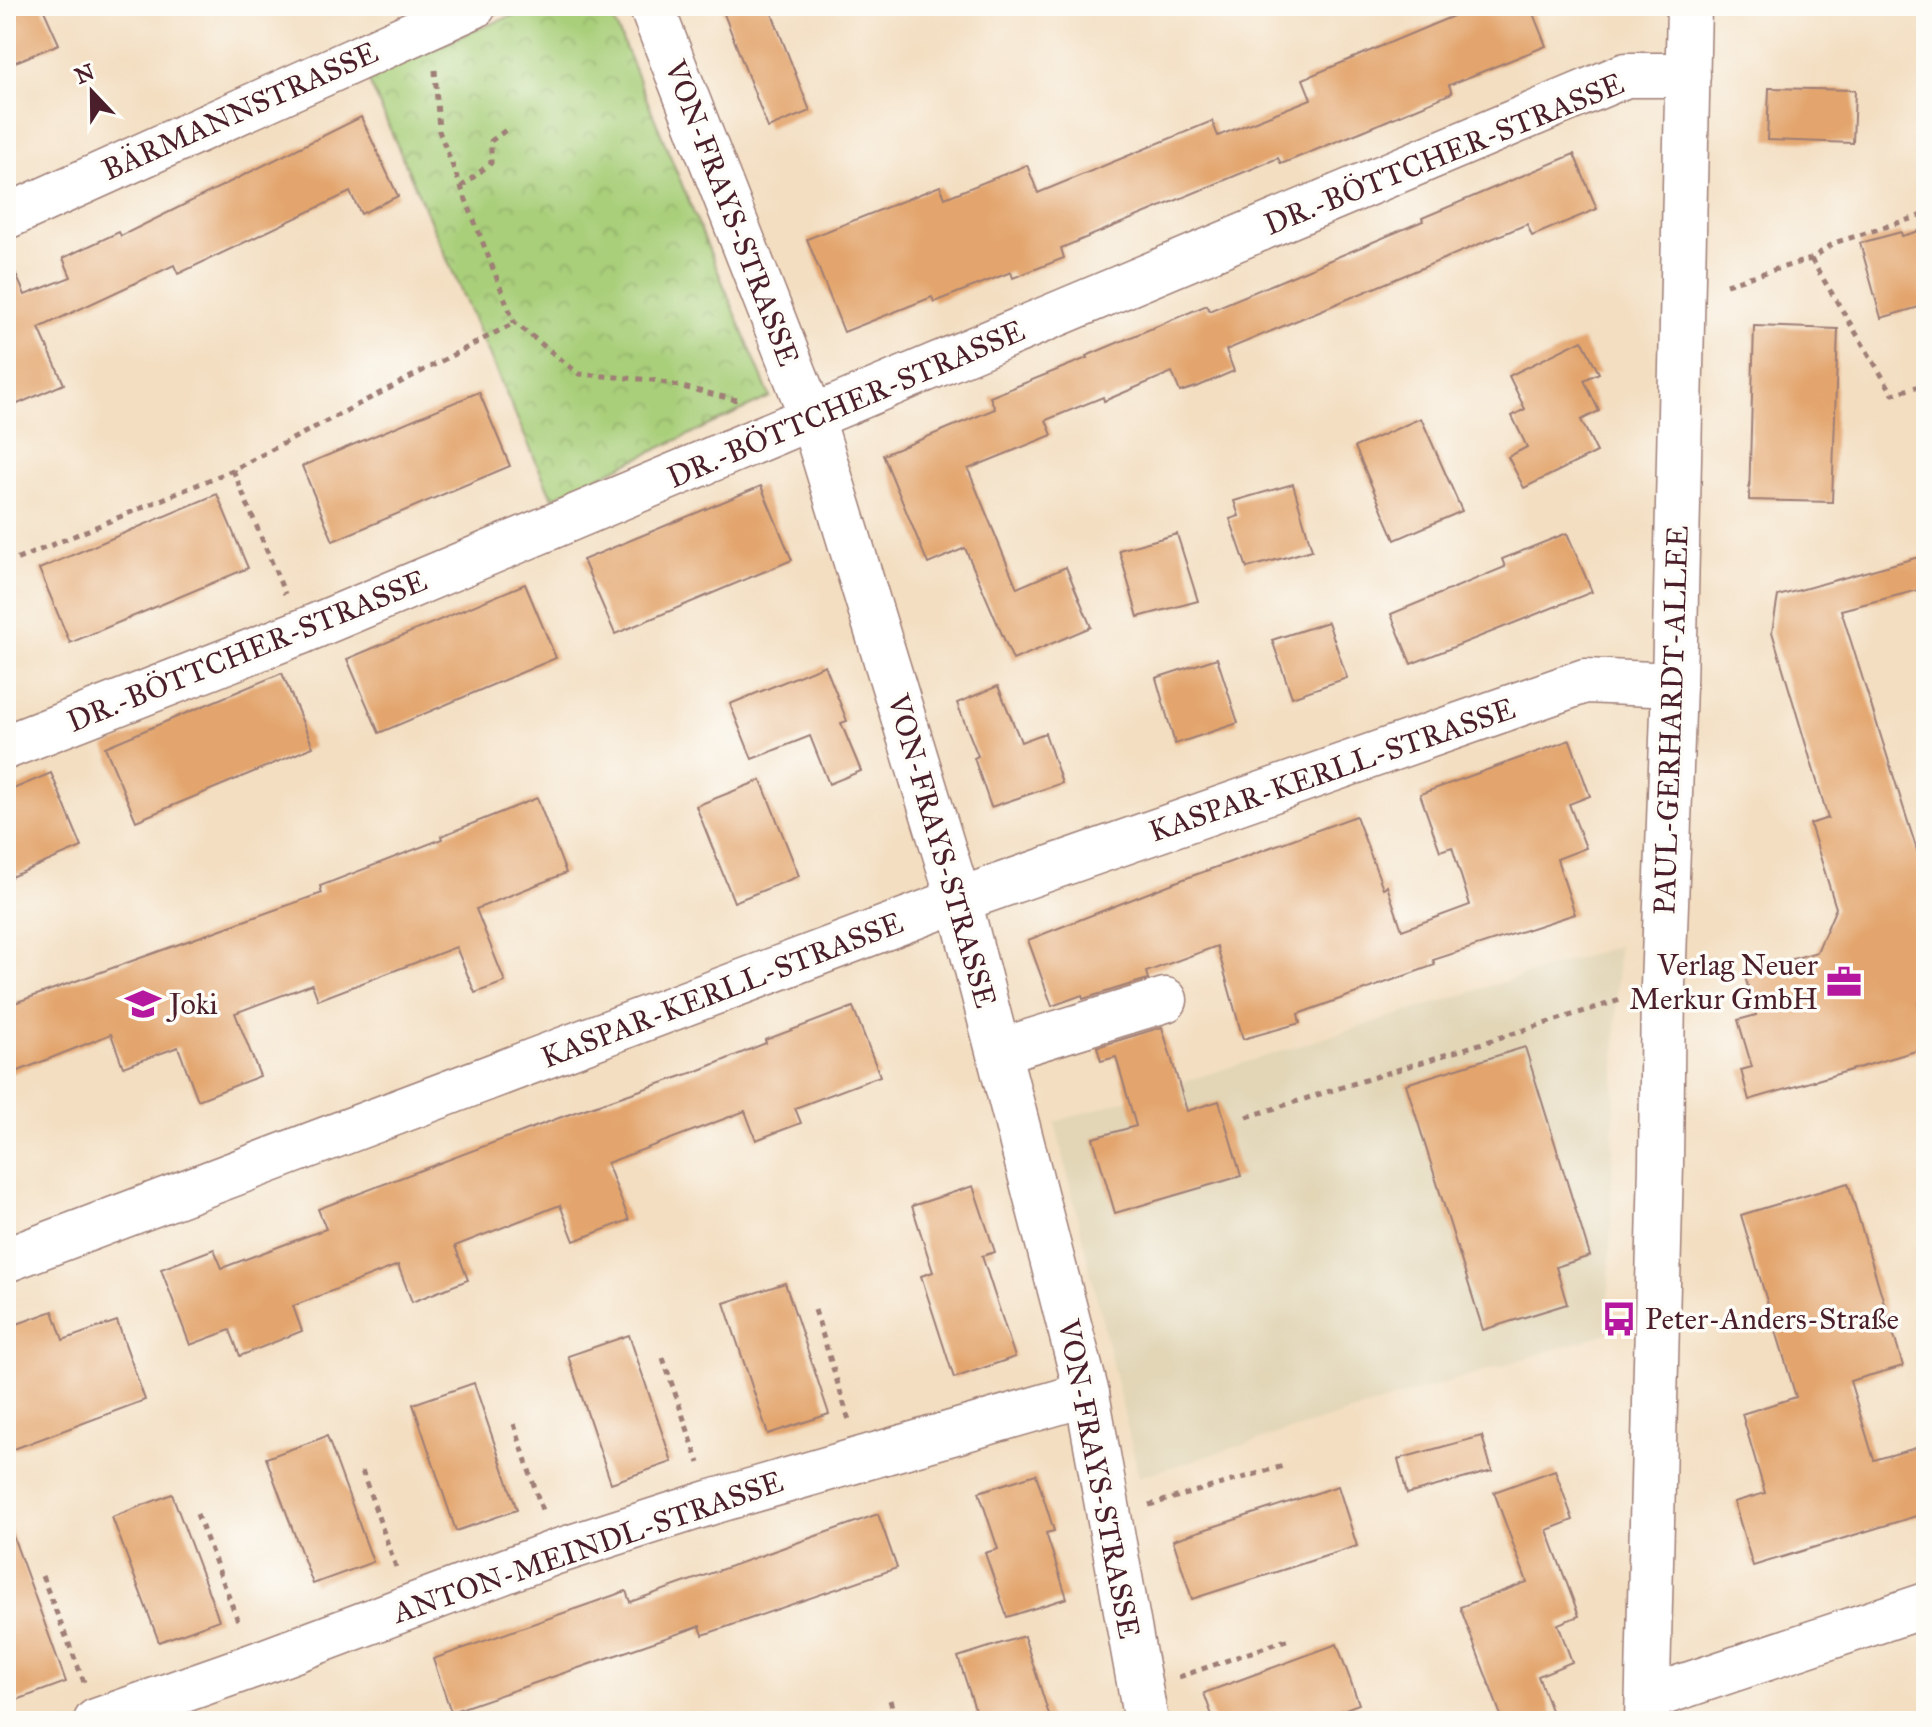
<svg xmlns="http://www.w3.org/2000/svg" width="1932" height="1727" font-family="'IM FELL Great Primer',serif">
	<style>
		.built { fill: #e2d6b7 }
		.park { fill: url(#park-crowns); stroke: #7a7752; stroke-width: 2 }
		.building { fill: #e3a56d }
		.lines { fill: none; stroke-linecap: round; stroke-linejoin: round }
		.minor-casing { stroke: #9e7e76; stroke-width: 47 }
		.path { stroke: #9e7e76; stroke-width: 5; stroke-dasharray: 6 6; stroke-linecap: butt }
		.minor { stroke: #fff; stroke-width: 44 }
		.labels { text-anchor: middle; dominant-baseline: central; stroke-width: 7; stroke-linejoin: round; paint-order: stroke }
		.street-label { font-size: 30px; fill: #4a1f2b; stroke: #fdfcf7 }
		.poi-label { font-size: 30px; fill: #4a1f2b; stroke: #fdfcf7; text-anchor: start }
	</style>
	<defs>
		<pattern id="park-crowns" width="20" height="18" patternUnits="userSpaceOnUse" patternTransform="scale(2)"><rect width="20" height="18" fill="#a9cf7a"/><path d="M2 6a3 3 0 1 1 6 0M12 15a3 3 0 1 1 6 0" fill="none" stroke="#93b16a"/></pattern>
	</defs>
	<rect width="100%" height="100%" fill="#fdfcf7"/>
	<filter id="ink" filterUnits="userSpaceOnUse"><feTurbulence type="fractalNoise" baseFrequency=".0125" numOctaves="2"/><feDisplacementMap in="SourceGraphic" scale="16" xChannelSelector="R" yChannelSelector="G"/><feConvolveMatrix kernelMatrix="1 2 1 2 8 2 1 2 1" color-interpolation-filters="sRGB"/></filter>
	<filter id="wash" filterUnits="userSpaceOnUse"><feTurbulence type="fractalNoise" baseFrequency=".006" numOctaves="4" result="noise"/><feDisplacementMap in="SourceGraphic" scale="32" xChannelSelector="R" yChannelSelector="G"/><feGaussianBlur stdDeviation="1.8" result="paint"/><feColorMatrix in="noise" values="0 0 0 0 0 0 0 0 0 0 0 0 0 0 0 0 0 1.4 0 .05"/><feComposite in="paint" operator="in"/></filter>
	<g filter="url(#wash)">
		<rect width="100%" height="100%" fill="#f3dec1"/>
		<path class="built" d="M 1618,946 L 1608,1333 L 1139,1477 L 1055,1122 Z"/>
		<path class="park" d="M 538,6 L 608,6 L 770,397 L 552,498 L 368,79 L 470,32 Z"/>
		<g id="blocks">
			<g class="building">
				<path d="M 6,6 L 42,6 L 59,44 L 6,66 Z"/>
				<path d="M 721,6 L 769,6 L 810,111 L 768,128 Z"/>
				<path d="M 1477,6 L 1530,6 L 1546,46 L 1449,85 L 1452,93 L 1365,130 L 1281,164 L 1278,158 L 1061,248 L 1064,258 L 1013,278 L 1011,272 L 934,302 L 932,297 L 844,332 L 807,239 L 940,186 L 945,198 L 1027,165 L 1038,193 L 1212,121 L 1218,136 L 1311,99 L 1303,79 Z"/>
				<path d="M 1769,88 L 1855,90 L 1853,143 L 1767,140 Z"/>
				<path d="M 361,117 L 398,196 L 361,214 L 350,192 L 178,274 L 174,265 L 39,328 L 64,384 L 6,409 L 6,252 L 25,295 L 71,277 L 63,258 L 119,232 L 121,236 Z"/>
				<path d="M 1574,154 L 1597,209 L 1532,236 L 1527,224 L 1226,350 L 1234,371 L 1199,386 L 1180,392 L 1172,372 L 1104,401 L 1103,397 L 1046,420 L 1052,435 L 968,469 L 1017,588 L 1066,567 L 1091,627 L 1013,660 L 965,548 L 928,564 L 883,455 L 995,409 L 990,397 L 1087,358 L 1086,356 L 1207,305 L 1209,311 L 1423,221 L 1422,218 Z"/>
				<path d="M 1926,229 L 1926,305 L 1881,318 L 1860,243 L 1901,232 L 1902,236 Z"/>
				<path d="M 1754,326 L 1838,329 L 1832,502 L 1749,500 Z"/>
				<path d="M 1582,340 L 1599,373 L 1584,380 L 1599,411 L 1581,420 L 1597,452 L 1524,488 L 1508,457 L 1527,447 L 1512,416 L 1525,409 L 1509,376 Z"/>
				<path d="M 479,392 L 510,466 L 333,541 L 302,466 Z"/>
				<path d="M 1421,418 L 1462,511 L 1395,540 L 1355,447 Z"/>
				<path d="M 1293,484 L 1312,550 L 1247,568 L 1230,519 L 1239,516 L 1234,501 Z"/>
				<path d="M 761,486 L 792,560 L 615,634 L 583,560 Z"/>
				<path d="M 217,494 L 248,568 L 70,643 L 39,569 Z"/>
				<path d="M 1567,533 L 1592,592 L 1411,664 L 1391,614 L 1505,567 L 1502,559 Z"/>
				<path d="M 1177,534 L 1198,601 L 1138,617 L 1119,550 Z"/>
				<path d="M 1926,555 L 1926,588 L 1841,610 L 1926,879 L 1926,990 L 1918,1004 L 1926,1033 L 1926,1048 L 1749,1100 L 1741,1070 L 1752,1067 L 1738,1020 L 1756,1015 L 1744,973 L 1817,952 L 1836,908 L 1810,824 L 1828,818 L 1772,632 L 1778,596 Z"/>
				<path d="M 525,584 L 556,658 L 379,733 L 347,659 Z"/>
				<path d="M 1328,622 L 1347,678 L 1292,697 L 1272,640 Z"/>
				<path d="M 1217,658 L 1238,723 L 1175,744 L 1156,678 Z"/>
				<path d="M 825,665 L 847,721 L 841,723 L 861,771 L 829,784 L 810,736 L 752,759 L 730,704 Z"/>
				<path d="M 282,673 L 313,747 L 136,821 L 105,747 Z"/>
				<path d="M 998,686 L 1021,742 L 1045,733 L 1062,783 L 991,807 L 974,758 L 978,756 L 957,703 Z"/>
				<path d="M 1570,740 L 1590,796 L 1569,804 L 1586,848 L 1557,859 L 1575,914 L 1433,960 L 1435,965 L 1298,1014 L 1300,1023 L 1243,1039 L 1217,946 L 1146,972 L 1148,979 L 1083,999 L 1082,995 L 1052,1006 L 1028,940 L 1181,880 L 1356,816 L 1383,888 L 1387,886 L 1402,930 L 1470,905 L 1452,847 L 1440,851 L 1420,794 Z"/>
				<path d="M 51,773 L 82,847 L 6,879 L 6,792 Z"/>
				<path d="M 761,780 L 799,876 L 734,902 L 696,806 Z"/>
				<path d="M 537,798 L 566,873 L 476,909 L 505,982 L 475,993 L 456,947 L 318,1000 L 312,984 L 235,1013 L 260,1076 L 198,1100 L 178,1047 L 123,1067 L 111,1034 L 6,1076 L 6,1006 L 322,893 L 320,886 L 442,839 L 441,836 Z"/>
				<path d="M 853,1007 L 880,1076 L 795,1108 L 801,1123 L 756,1140 L 745,1111 L 607,1163 L 629,1220 L 574,1241 L 560,1205 L 455,1246 L 468,1280 L 412,1302 L 398,1265 L 293,1306 L 302,1331 L 240,1356 L 230,1330 L 190,1345 L 161,1269 L 214,1249 L 222,1268 L 326,1229 L 318,1209 L 564,1116 L 700,1070 L 766,1043 L 765,1040 Z"/>
				<path d="M 1162,1027 L 1187,1111 L 1219,1101 L 1241,1176 L 1115,1213 L 1093,1138 L 1136,1126 L 1116,1057 L 1101,1061 L 1097,1047 Z"/>
				<path d="M 1525,1047 L 1590,1256 L 1556,1267 L 1567,1304 L 1483,1330 L 1406,1084 Z"/>
				<path d="M 1848,1183 L 1903,1366 L 1850,1381 L 1874,1460 L 1926,1445 L 1926,1513 L 1753,1566 L 1734,1502 L 1765,1493 L 1742,1414 L 1796,1397 L 1741,1215 Z"/>
				<path d="M 973,1186 L 995,1252 L 982,1256 L 1015,1357 L 954,1378 L 921,1276 L 933,1272 L 912,1206 Z"/>
				<path d="M 785,1283 L 829,1414 L 768,1434 L 724,1303 Z"/>
				<path d="M 53,1311 L 63,1340 L 117,1321 L 145,1400 L 6,1452 L 6,1328 Z"/>
				<path d="M 629,1335 L 672,1462 L 611,1483 L 568,1356 Z"/>
				<path d="M 474,1383 L 517,1510 L 456,1531 L 413,1404 Z"/>
				<path d="M 327,1436 L 373,1562 L 313,1584 L 266,1458 Z"/>
				<path d="M 1482,1436 L 1492,1471 L 1407,1494 L 1398,1459 Z"/>
				<path d="M 1555,1470 L 1573,1520 L 1547,1530 L 1579,1616 L 1558,1624 L 1572,1662 L 1538,1676 L 1555,1721 L 1503,1721 L 1460,1607 L 1527,1582 L 1494,1492 Z"/>
				<path d="M 1036,1474 L 1054,1531 L 1046,1533 L 1067,1598 L 1007,1617 L 985,1553 L 998,1549 L 979,1492 Z"/>
				<path d="M 1338,1486 L 1357,1546 L 1192,1599 L 1173,1540 Z"/>
				<path d="M 172,1494 L 219,1620 L 159,1642 L 112,1517 Z"/>
				<path d="M 878,1514 L 897,1568 L 703,1635 L 700,1626 L 451,1712 L 433,1659 L 626,1591 L 630,1602 Z"/>
				<path d="M 10,1528 L 66,1682 L 6,1704 L 6,1529 Z"/>
				<path d="M 1024,1636 L 1051,1721 L 979,1721 L 958,1657 Z"/>
				<path d="M 1337,1644 L 1359,1704 L 1313,1721 L 1214,1721 L 1204,1693 Z"/>
			</g>
		</g>
	</g>
	<g filter="url(#ink)">
		<use href="#blocks" fill-opacity="0" stroke="#9e7e76" stroke-width="2"/>
		<g class="lines">
			<g class="minor-casing">
				<g id="minor">
					<path d="M 651,6 L 812,418 L 959,900 L 1087,1394 L 1146,1721"/>
					<path d="M 6,217 L 474,6"/>
					<path d="M 6,747 L 301,632 L 1626,75 L 1688,75"/>
					<path d="M 999,1051 L 1165,1000"/>
					<path d="M 6,1260 L 959,900 L 1585,681 L 1674,685"/>
					<path d="M 1648,1698 L 1926,1605"/>
					<path d="M 96,1721 L 255,1665 L 556,1552 L 712,1502 L 1087,1394"/>
					<path d="M 1647,1721 L 1661,1164 L 1663,986 L 1674,685 L 1689,6"/>
				</g>
			</g>
			<g class="path">
				<path d="M 435,70 L 439,131 L 514,322 L 579,374 L 653,380 L 741,401"/>
				<path d="M 461,187 L 491,163 L 491,141 L 510,127"/>
				<path d="M 1811,259 L 1893,394 L 1926,384"/>
				<path d="M 1726,284 L 1811,259 L 1834,243 L 1926,214"/>
				<path d="M 233,470 L 285,594"/>
				<path d="M 6,564 L 233,470 L 514,323"/>
				<path d="M 1247,1117 L 1620,1000"/>
				<path d="M 815,1310 L 849,1420"/>
				<path d="M 663,1358 L 699,1463"/>
				<path d="M 514,1424 L 543,1513"/>
				<path d="M 362,1471 L 396,1567"/>
				<path d="M 1149,1505 L 1287,1465"/>
				<path d="M 197,1514 L 240,1626"/>
				<path d="M 42,1576 L 84,1682"/>
				<path d="M 1179,1677 L 1289,1639"/>
				<path d="M 890,1700 L 896,1721"/>
			</g>
			<use href="#minor" class="minor"/>
		</g>
	</g>
	<defs>
		<g id="office-bare" transform="scale(2.76)"><path d="M-6-3h4V-5.5h4V-3h4V5H-6ZM-1-4.5V-3h2v-1.5ZM-6 0V1H6V0Z" fill="#b5179e" stroke="#fdfcf7" stroke-width="2.5" paint-order="stroke"/></g>
		<g id="school-bare" transform="scale(2.76)"><path d="M0-5L7-2L0 1L-7-2ZM-4 1L0 2.5L4 1V4Q0 6-4 4Z" fill="#b5179e" stroke="#fdfcf7" stroke-width="2.5" paint-order="stroke"/></g>
		<g id="bus-bare" transform="scale(2.76)"><path d="M-5-6H5V4H4V6H2V4H-2V6H-4V4H-5ZM-3.5-4V0h7V-4ZM-3.5 1.2v1.5H-2V1.2ZM2 1.2v1.5H3.5V1.2Z" fill="#b5179e" stroke="#fdfcf7" stroke-width="2.5" paint-order="stroke"/></g>
	</defs>
	<g fill-rule="evenodd">
		<use href="#office-bare" x="1844" y="982"/>
		<use href="#school-bare" x="143" y="1004"/>
		<use href="#bus-bare" x="1619" y="1319"/>
	</g>
	<g class="labels">
		<g class="street-label">
			<text transform="translate(240 111) rotate(-24)">BÄRMANNSTRASSE</text>
			<text transform="translate(1444 154) rotate(-22)">DR.-BÖTTCHER-STRASSE</text>
			<text transform="translate(732 213) rotate(69)">VON-FRAYS-STRASSE</text>
			<text transform="translate(846 404) rotate(-23)">DR.-BÖTTCHER-STRASSE</text>
			<text transform="translate(247 651) rotate(-22)">DR.-BÖTTCHER-STRASSE</text>
			<text transform="translate(1671 720) rotate(-88)">PAUL-GERHARDT-ALLEE</text>
			<text transform="translate(1332 770) rotate(-19)">KASPAR-KERLL-STRASSE</text>
			<text transform="translate(942 851) rotate(74)">VON-FRAYS-STRASSE</text>
			<text transform="translate(722 990) rotate(-21)">KASPAR-KERLL-STRASSE</text>
			<text transform="translate(1099 1479) rotate(79)">VON-FRAYS-STRASSE</text>
			<text transform="translate(588 1547) rotate(-19)">ANTON-MEINDL-STRASSE</text>
		</g>
		<g class="poi-label">
			<text x="1818" y="965" text-anchor="end">Verlag Neuer<tspan x="1818" dy="34">Merkur GmbH</tspan></text>
			<text x="169" y="1004">Joki</text>
			<text x="1645" y="1319">Peter-Anders-Straße</text>
		</g>
	</g>
	<rect width="1932" height="1727" fill="none" stroke="#fdfcf7" stroke-width="32"/>
	<g transform="translate(92 92) rotate(338)" stroke="#fdfcf7" stroke-width="6" paint-order="stroke">
	<path d="M0-6L14 30L0 20L-14 30Z" fill="#4a1f2b"/>
	<text y="-12" font-size="22" font-weight="bold" text-anchor="middle" fill="#4a1f2b">N</text>
	</g>
</svg>
